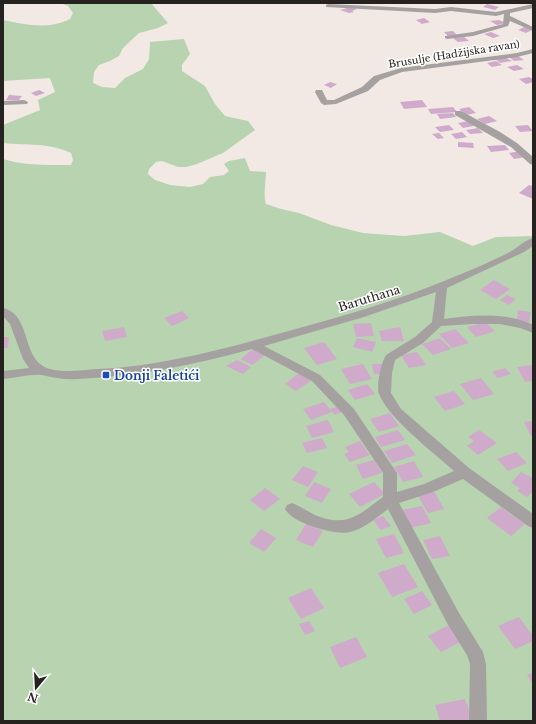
<svg xmlns="http://www.w3.org/2000/svg" width="536" height="724" font-family="'Libre Baskerville',serif">
	<style>
		.green { fill: #b8d3af }
		.building { fill: #cfaaca }
		.lines { fill: none; stroke-linecap: round; stroke-linejoin: round }
		.minor { fill: #a5a1a1; fill-rule: evenodd }
		.transit-dot { fill: #1a4fb4; stroke: #fff; stroke-width: 1.5 }
		.labels { text-anchor: middle; dominant-baseline: central; stroke-width: 3; stroke-linejoin: round; paint-order: stroke }
		.far-street-label { font-size: 10px; fill: #252220; stroke: #fff }
		.street-label { font-size: 12px; fill: #252220; stroke: #fff }
		.transit-label { font-size: 12px; font-weight: bold; fill: #164399; stroke: #fff; text-anchor: start }
	</style>
	<rect width="100%" height="100%" fill="#f2e9e5"/>
	<path class="green" d="M 60,3 L 151,3 L 168,23 L 158,28 L 139,33 L 123,48 L 119,56 L 110,61 L 99,65 L 94,72 L 93,83 L 102,87 L 115,88 L 125,78 L 143,69 L 149,59 L 150,42 L 184,39 L 190,54 L 182,65 L 182,71 L 205,86 L 215,104 L 225,116 L 248,121 L 255,130 L 223,153 L 197,164 L 186,167 L 178,167 L 162,161 L 156,162 L 149,169 L 148,174 L 155,180 L 170,185 L 190,187 L 203,184 L 210,177 L 224,175 L 229,171 L 224,164 L 229,161 L 245,158 L 250,171 L 266,172 C 266,181 263,196 266,204 L 281,209 L 299,213 L 331,225 L 363,233 L 404,236 L 440,232 L 473,246 L 496,237 L 533,236 L 533,721 L 3,721 L 3,159 C 25,166 48,165 71,165 L 73,160 L 71,153 C 47,142 28,146 3,143 L 3,125 L 40,110 L 38,100 L 55,92 L 50,78 L 3,81 L 3,20 C 26,25 48,30 70,19 L 73,13 L 68,6 Z"/>
	<g class="building">
		<path d="M 487,4 L 499,7 L 495,10 L 483,7 Z"/>
		<path d="M 351,7 L 357,9 L 352,11 L 354,12 L 349,13 L 340,10 Z"/>
		<path d="M 424,18 L 430,22 L 422,24 L 416,20 Z"/>
		<path d="M 499,20 L 506,23 L 497,25 L 490,21 Z"/>
		<path d="M 524,27 L 532,30 L 526,33 L 518,30 Z"/>
		<path d="M 453,31 L 457,35 L 448,36 L 444,32 Z"/>
		<path d="M 491,32 L 500,36 L 493,38 L 484,34 Z"/>
		<path d="M 464,37 L 469,41 L 458,42 L 453,38 Z"/>
		<path d="M 518,56 L 524,60 L 514,61 L 509,57 Z"/>
		<path d="M 506,58 L 512,61 L 500,63 L 495,59 Z"/>
		<path d="M 496,61 L 502,65 L 492,67 L 487,63 Z"/>
		<path d="M 517,65 L 524,69 L 514,71 L 507,67 Z"/>
		<path d="M 529,77 L 533,79 L 533,82 L 526,84 L 519,79 Z"/>
		<path d="M 330,82 L 337,84 L 331,88 L 324,85 Z"/>
		<path d="M 39,90 L 45,93 L 36,96 L 31,93 Z"/>
		<path d="M 9,95 L 22,96 L 19,100 L 6,100 Z"/>
		<path d="M 422,100 L 427,107 L 404,109 L 400,102 Z"/>
		<path d="M 453,107 L 457,112 L 431,114 L 428,109 Z"/>
		<path d="M 469,107 L 476,113 L 466,115 L 459,109 Z"/>
		<path d="M 453,113 L 456,117 L 440,119 L 437,114 Z"/>
		<path d="M 489,116 L 497,121 L 485,124 L 477,119 Z"/>
		<path d="M 469,121 L 474,126 L 463,128 L 458,123 Z"/>
		<path d="M 449,125 L 454,130 L 440,132 L 435,127 Z"/>
		<path d="M 528,125 L 533,131 L 520,132 L 515,126 Z"/>
		<path d="M 478,128 L 483,133 L 470,134 L 466,130 Z"/>
		<path d="M 462,132 L 467,137 L 456,139 L 451,134 Z"/>
		<path d="M 439,133 L 444,138 L 438,139 L 432,134 Z"/>
		<path d="M 458,142 L 473,143 L 474,148 L 458,147 Z"/>
		<path d="M 505,145 L 509,150 L 491,152 L 487,146 Z"/>
		<path d="M 520,151 L 526,157 L 514,159 L 509,153 Z"/>
		<path d="M 529,185 L 533,186 L 533,199 L 519,193 Z"/>
		<path d="M 494,280 L 510,289 L 496,299 L 480,290 Z"/>
		<path d="M 507,295 L 516,299 L 509,305 L 500,300 Z"/>
		<path d="M 518,310 L 531,312 L 529,323 L 517,321 Z"/>
		<path d="M 182,311 L 189,318 L 172,326 L 164,318 Z"/>
		<path d="M 485,322 L 495,331 L 476,337 L 467,327 Z"/>
		<path d="M 371,323 L 374,336 L 356,337 L 353,324 Z"/>
		<path d="M 124,327 L 127,337 L 105,341 L 102,331 Z"/>
		<path d="M 400,327 L 404,341 L 382,341 L 379,331 Z"/>
		<path d="M 455,329 L 469,343 L 452,348 L 439,334 Z"/>
		<path d="M 3,337 L 9,337 L 8,348 L 3,348 Z"/>
		<path d="M 357,338 L 376,342 L 372,352 L 353,347 Z"/>
		<path d="M 440,338 L 451,349 L 433,355 L 422,344 Z"/>
		<path d="M 324,342 L 337,359 L 317,365 L 304,348 Z"/>
		<path d="M 253,349 L 265,355 L 252,365 L 241,359 Z"/>
		<path d="M 417,352 L 426,365 L 409,368 L 401,355 Z"/>
		<path d="M 237,360 L 251,367 L 243,374 L 226,366 Z"/>
		<path d="M 363,364 L 372,379 L 350,384 L 341,369 Z"/>
		<path d="M 372,364 L 383,364 L 385,374 L 374,374 Z"/>
		<path d="M 533,365 L 533,381 L 525,382 L 517,367 Z"/>
		<path d="M 505,368 L 511,374 L 498,378 L 492,372 Z"/>
		<path d="M 300,372 L 312,380 L 296,391 L 285,384 Z"/>
		<path d="M 481,378 L 494,394 L 473,400 L 460,384 Z"/>
		<path d="M 367,384 L 375,394 L 355,400 L 348,390 Z"/>
		<path d="M 454,391 L 465,404 L 445,411 L 434,397 Z"/>
		<path d="M 324,402 L 332,412 L 311,420 L 303,409 Z"/>
		<path d="M 339,406 L 344,411 L 335,415 L 330,409 Z"/>
		<path d="M 390,413 L 399,426 L 379,432 L 370,419 Z"/>
		<path d="M 328,420 L 334,432 L 312,438 L 306,426 Z"/>
		<path d="M 533,421 L 533,436 L 531,436 L 524,422 Z"/>
		<path d="M 398,430 L 405,440 L 381,447 L 375,437 Z"/>
		<path d="M 479,430 L 497,443 L 478,455 L 467,446 L 474,441 L 468,437 Z"/>
		<path d="M 322,438 L 327,448 L 307,453 L 302,443 Z"/>
		<path d="M 360,441 L 370,455 L 350,462 L 344,454 L 349,452 L 345,447 Z"/>
		<path d="M 407,444 L 416,455 L 392,463 L 384,451 Z"/>
		<path d="M 516,452 L 527,463 L 508,471 L 497,459 Z"/>
		<path d="M 374,460 L 382,473 L 363,479 L 356,465 Z"/>
		<path d="M 414,461 L 423,477 L 403,482 L 394,467 Z"/>
		<path d="M 303,466 L 318,472 L 308,487 L 292,480 Z"/>
		<path d="M 521,472 L 533,478 L 533,491 L 527,497 L 517,491 L 520,488 L 511,483 Z"/>
		<path d="M 314,482 L 331,489 L 322,503 L 305,496 Z"/>
		<path d="M 374,482 L 385,494 L 360,507 L 349,494 Z"/>
		<path d="M 265,488 L 280,499 L 264,511 L 250,500 Z"/>
		<path d="M 434,491 L 444,509 L 428,513 L 418,496 Z"/>
		<path d="M 422,506 L 431,523 L 410,528 L 402,510 Z"/>
		<path d="M 501,507 L 525,524 L 511,536 L 487,518 Z"/>
		<path d="M 383,516 L 391,526 L 381,530 L 373,520 Z"/>
		<path d="M 306,524 L 323,531 L 313,547 L 296,540 Z"/>
		<path d="M 261,529 L 276,538 L 264,552 L 249,543 Z"/>
		<path d="M 394,534 L 404,553 L 386,558 L 376,539 Z"/>
		<path d="M 440,536 L 450,556 L 432,559 L 423,540 Z"/>
		<path d="M 404,564 L 418,587 L 392,597 L 378,573 Z"/>
		<path d="M 311,588 L 324,608 L 301,619 L 288,598 Z"/>
		<path d="M 422,591 L 432,605 L 414,614 L 404,599 Z"/>
		<path d="M 519,617 L 533,636 L 533,641 L 515,649 L 498,626 Z"/>
		<path d="M 309,621 L 315,631 L 305,635 L 299,624 Z"/>
		<path d="M 449,625 L 462,641 L 441,652 L 428,636 Z"/>
		<path d="M 356,637 L 367,657 L 340,668 L 330,647 Z"/>
		<path d="M 533,672 L 533,684 L 527,675 Z"/>
		<path d="M 465,699 L 473,721 L 440,721 L 435,705 Z"/>
	</g>
	<g class="lines">
		<g class="minor">
			<path d="M 328,4 L 435,9 L 451,7 L 496,12 L 533,4 L 533,8 L 510,13 L 510,16 L 533,27 L 533,31 L 510,21 L 508,26 L 473,36 L 447,39 L 445,38 L 445,36 L 473,32 L 503,24 L 504,14 L 496,16 L 451,11 L 435,13 L 326,7 L 326,5 Z"/>
			<path d="M 533,49 L 533,53 L 517,57 L 402,72 L 380,80 L 368,91 L 336,104 L 324,105 L 321,103 L 315,92 L 316,90 L 322,90 L 327,100 L 334,100 L 362,87 L 374,76 L 401,68 L 517,53 Z"/>
			<path d="M 24,100 L 28,102 L 27,104 L 3,105 L 3,101 Z"/>
			<path d="M 455,111 L 461,111 L 500,132 L 517,143 L 533,157 L 533,165 L 530,164 L 511,147 L 455,115 Z"/>
			<path d="M 533,238 L 533,246 L 524,252 L 447,288 L 444,319 C 472,315 507,312 533,325 L 533,333 L 520,328 L 500,324 L 473,324 L 441,326 L 423,343 L 395,360 L 392,373 L 391,393 L 401,409 L 469,468 L 533,514 L 533,528 L 528,526 L 463,479 L 433,492 L 399,503 L 459,613 L 483,652 L 486,664 L 487,721 L 469,721 L 470,664 L 467,655 L 447,623 L 388,509 C 377,517 364,529 350,532 C 336,536 292,523 285,509 L 287,505 L 292,503 C 302,507 311,514 320,517 C 349,527 361,513 383,497 L 383,473 L 344,415 L 312,381 L 252,349 C 194,365 138,376 78,379 C 65,380 55,378 42,375 C 31,374 15,378 3,379 L 3,371 L 29,368 L 23,359 L 10,324 L 3,316 L 3,308 C 33,315 20,361 50,369 C 65,373 83,370 98,369 C 162,366 223,349 285,332 C 340,317 396,301 449,279 C 469,271 490,262 510,252 C 517,248 525,240 533,238 ZM 436,292 L 432,322 L 415,337 L 386,355 C 381,363 376,386 379,394 C 389,419 433,452 454,471 L 424,484 L 397,492 L 397,473 L 354,409 L 320,375 L 264,346 L 364,317 Z"/>
		</g>
	</g>
	<rect class="transit-dot" x="102" y="371" width="8" height="8" rx="2"/>
	<g class="labels">
		<g class="far-street-label">
			<text transform="translate(454 54) rotate(-9)">Brusulje (Hadžijska ravan)</text>
		</g>
		<g class="street-label">
			<text transform="translate(369 298) rotate(-17)">Baruthana</text>
		</g>
		<g class="transit-label">
			<text x="114" y="375">Donji Faletići</text>
		</g>
	</g>
	<rect width="536" height="724" fill="none" stroke="#252220" stroke-width="8"/>
	<g transform="translate(36 688) rotate(198)" stroke="#ffffff" stroke-width="3" paint-order="stroke">
	<path d="M0-3L7 15L0 10L-7 15Z" fill="#252220"/>
	<text y="-6" font-size="11" font-weight="bold" text-anchor="middle" fill="#252220">N</text>
	</g>
</svg>
